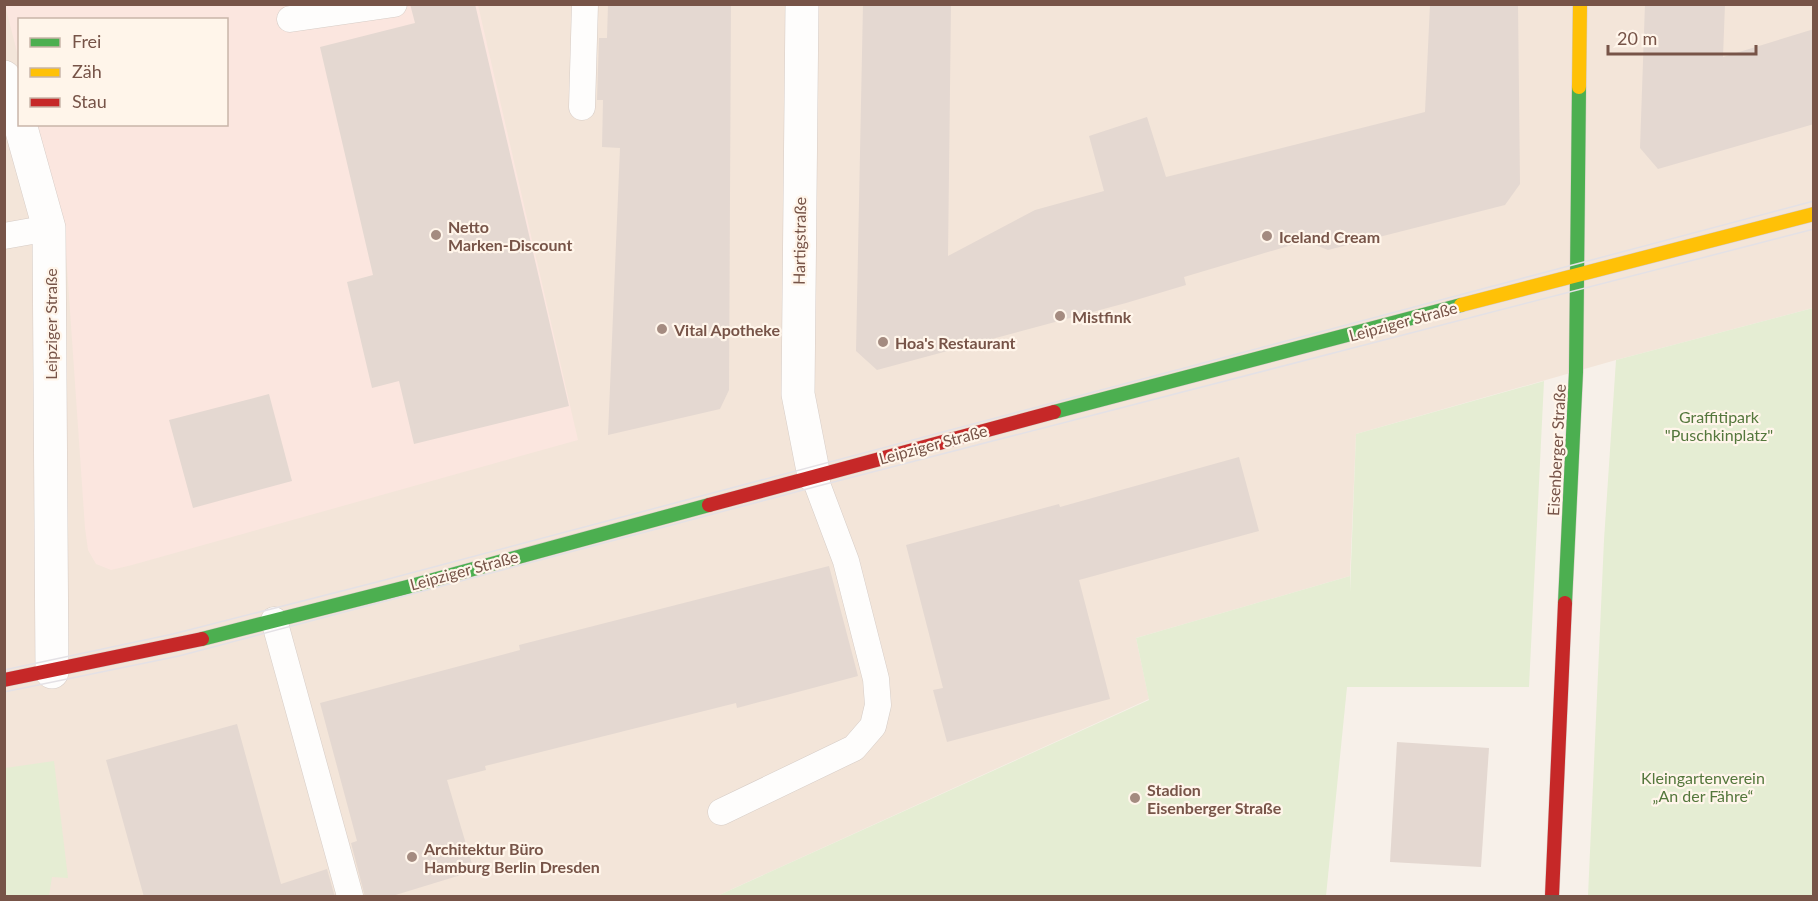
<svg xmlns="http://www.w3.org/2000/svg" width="1818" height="901" font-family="Lato,sans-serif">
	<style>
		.residential { fill: #f3e5d9; fill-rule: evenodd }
		.commercial { fill: #fbe6df }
		.green { fill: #e5edd3 }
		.building { fill: #e4d8d1 }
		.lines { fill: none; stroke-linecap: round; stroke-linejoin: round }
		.lane-casing { stroke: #d6ccc6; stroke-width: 27 }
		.street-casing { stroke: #d6ccc6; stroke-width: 34 }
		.fast-casing { stroke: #d6cbc6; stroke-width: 15 }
		.slow-casing { stroke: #d6cbc6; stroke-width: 15 }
		.jam-casing { stroke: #d6cbc6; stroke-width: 15 }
		.lane { stroke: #fefdfc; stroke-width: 26 }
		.street { stroke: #fefdfc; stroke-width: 33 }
		.fast { stroke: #4caf50; stroke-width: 14 }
		.slow { stroke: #ffc107; stroke-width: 14 }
		.jam { stroke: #c62828; stroke-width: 14 }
		.tram { stroke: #e4e1e5; stroke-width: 1.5 }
		.poi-dot { fill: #a48b80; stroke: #fff5ea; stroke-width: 2 }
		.labels { text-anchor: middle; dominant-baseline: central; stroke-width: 4.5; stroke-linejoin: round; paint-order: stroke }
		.poi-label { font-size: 16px; font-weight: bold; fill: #775448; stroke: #fff5ea; text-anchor: start }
		.street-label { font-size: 16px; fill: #775448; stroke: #fff5ea }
		.park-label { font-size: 16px; fill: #54773c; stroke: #fff5ea }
	</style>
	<rect width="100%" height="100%" fill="#f7f0e9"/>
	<path class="residential" d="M 5,5 L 1813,5 L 1813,308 L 1616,360 L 1356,434 L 1350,576 L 1136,638 L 1149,699 L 717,896 L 5,896 ZM 20,20 L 226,20 L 226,124 L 20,124 Z"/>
	<path class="commercial" d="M 5,5 L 478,5 L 578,440 L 132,565 L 111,570 L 96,564 L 88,550 L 85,528 L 64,224 L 37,125 L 226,124 L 226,20 L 20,20 L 19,60 Z"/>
	<g class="green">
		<path d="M 1813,308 L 1813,896 L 1588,896 L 1604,540 L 1616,360 Z"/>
		<path d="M 1544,381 L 1529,687 L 1347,687 L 1326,896 L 717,896 L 1149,700 L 1136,638 L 1350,576 L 1350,592 L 1356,434 Z"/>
		<path d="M 54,761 L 68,878 L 52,877 L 49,896 L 5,896 L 5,768 Z"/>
	</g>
	<g class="building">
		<path d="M 410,4 L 475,4 L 569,406 L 414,444 L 399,381 L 372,388 L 347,282 L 373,275 L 320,47 L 415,23 Z"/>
		<path d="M 608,4 L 731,4 L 729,390 L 720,409 L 608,435 L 620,148 L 602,147 L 603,100 L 597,100 L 599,38 L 607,38 Z"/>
		<path d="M 863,4 L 951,4 L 948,256 L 1035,210 L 1104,191 L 1089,136 L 1147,117 L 1166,177 L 1425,112 L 1430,4 L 1518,4 L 1520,184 L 1505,205 L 1328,250 L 1305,241 L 1184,277 L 1186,285 L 1126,303 L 877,370 L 856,351 Z"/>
		<path d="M 1645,4 L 1725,4 L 1723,57 L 1814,29 L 1814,124 L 1658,169 L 1640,148 Z"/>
		<path d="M 269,394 L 292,481 L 193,508 L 169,420 Z"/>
		<path d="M 1239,457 L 1259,531 L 1079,580 L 1110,699 L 947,742 L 933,690 L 943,688 L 906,545 L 1059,504 L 1060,507 Z"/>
		<path d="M 829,566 L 858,676 L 737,708 L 736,703 L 485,766 L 486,770 L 447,780 L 474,871 L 389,897 L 365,897 L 351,843 L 357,841 L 320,703 L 520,650 L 519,645 Z"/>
		<path d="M 237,724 L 281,884 L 327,869 L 335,897 L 144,897 L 106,760 Z"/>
		<path d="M 1397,742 L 1489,748 L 1481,867 L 1390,862 Z"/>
	</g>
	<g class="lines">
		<g class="lane-casing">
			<g id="lane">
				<path d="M 290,19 L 394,4"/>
				<path d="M 582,107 L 585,4"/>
				<path d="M 4,236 L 49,228"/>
				<path d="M 274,620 L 350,896"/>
				<path d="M 721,812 L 854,748 L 873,726 L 878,705 L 876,679 L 846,561 L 814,476"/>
			</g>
		</g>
		<g class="street-casing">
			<g id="street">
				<path d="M 802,4 L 798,394 L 814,476"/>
				<path d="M 4,77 L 20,124"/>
				<path d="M 20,124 L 49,228 L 52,672"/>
			</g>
		</g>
		<g class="fast-casing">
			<g id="fast">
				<path d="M 1054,412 L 1461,305"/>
				<path d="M 1565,603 L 1576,372 L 1579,87"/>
				<path d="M 202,639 L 411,586 L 709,505"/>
			</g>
		</g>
		<g class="slow-casing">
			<g id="slow">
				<path d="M 1579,87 L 1580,4"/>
				<path d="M 1461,305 L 1814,214"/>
			</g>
		</g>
		<g class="jam-casing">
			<g id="jam">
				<path d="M 709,505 L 1054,412"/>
				<path d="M 4,680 L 202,639"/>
				<path d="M 1552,896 L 1565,603"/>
			</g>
		</g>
		<use href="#lane" class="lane"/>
		<use href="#street" class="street"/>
		<use href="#fast" class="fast"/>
		<use href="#slow" class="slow"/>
		<use href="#jam" class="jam"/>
		<g class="tram">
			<path d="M 4,670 L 173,634 L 377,582 L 1814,201"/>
			<path d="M 4,692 L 179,656 L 818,486 L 1814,229"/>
		</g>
	</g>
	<g class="poi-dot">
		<circle cx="436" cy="235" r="6"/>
		<circle cx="1267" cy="236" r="6"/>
		<circle cx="1060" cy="316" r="6"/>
		<circle cx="662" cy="329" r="6"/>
		<circle cx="883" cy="342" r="6"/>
		<circle cx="1135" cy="798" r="6"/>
		<circle cx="412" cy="857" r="6"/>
	</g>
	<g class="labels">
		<g class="poi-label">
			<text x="448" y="226">Netto<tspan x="448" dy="18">Marken-Discount</tspan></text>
			<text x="1279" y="236">Iceland Cream</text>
			<text x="1072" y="316">Mistfink</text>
			<text x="674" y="329">Vital Apotheke</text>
			<text x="895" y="342">Hoa's Restaurant</text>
			<text x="1147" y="789">Stadion<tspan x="1147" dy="18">Eisenberger Straße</tspan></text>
			<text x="424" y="848">Architektur Büro<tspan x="424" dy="18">Hamburg Berlin Dresden</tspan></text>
		</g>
		<g class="street-label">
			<text transform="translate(799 241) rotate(-89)">Hartigstraße</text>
			<text transform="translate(1403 321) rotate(-15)">Leipziger Straße</text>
			<text transform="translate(50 324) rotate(-90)">Leipziger Straße</text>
			<text transform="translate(933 444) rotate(-15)">Leipziger Straße</text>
			<text transform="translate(1556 450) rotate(-87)">Eisenberger Straße</text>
			<text transform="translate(464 570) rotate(-15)">Leipziger Straße</text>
		</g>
		<g class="park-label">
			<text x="1719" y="416">Graffitipark<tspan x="1719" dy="18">"Puschkinplatz"</tspan></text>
			<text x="1703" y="777">Kleingartenverein<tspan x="1703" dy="18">„An der Fähre“</tspan></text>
		</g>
	</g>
	<rect width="1818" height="901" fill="none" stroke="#775448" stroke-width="12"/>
	<rect x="18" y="18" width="210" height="108" fill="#fff5ea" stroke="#c9b5a9" stroke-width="1.5"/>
	<rect x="30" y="38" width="30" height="9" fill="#4caf50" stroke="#c9b5a9" stroke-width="1.5"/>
	<text x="72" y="48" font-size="18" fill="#775448">Frei</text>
	<rect x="30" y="68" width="30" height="9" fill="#ffc107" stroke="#c9b5a9" stroke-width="1.5"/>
	<text x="72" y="78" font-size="18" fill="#775448">Zäh</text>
	<rect x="30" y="98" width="30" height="9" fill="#c62828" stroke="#c9b5a9" stroke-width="1.5"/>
	<text x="72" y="108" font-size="18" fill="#775448">Stau</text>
	<path d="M1608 45v9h148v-9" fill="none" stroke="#775448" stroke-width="3"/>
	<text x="1617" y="45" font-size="18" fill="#775448" stroke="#fff5ea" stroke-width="4.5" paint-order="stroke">20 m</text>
</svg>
